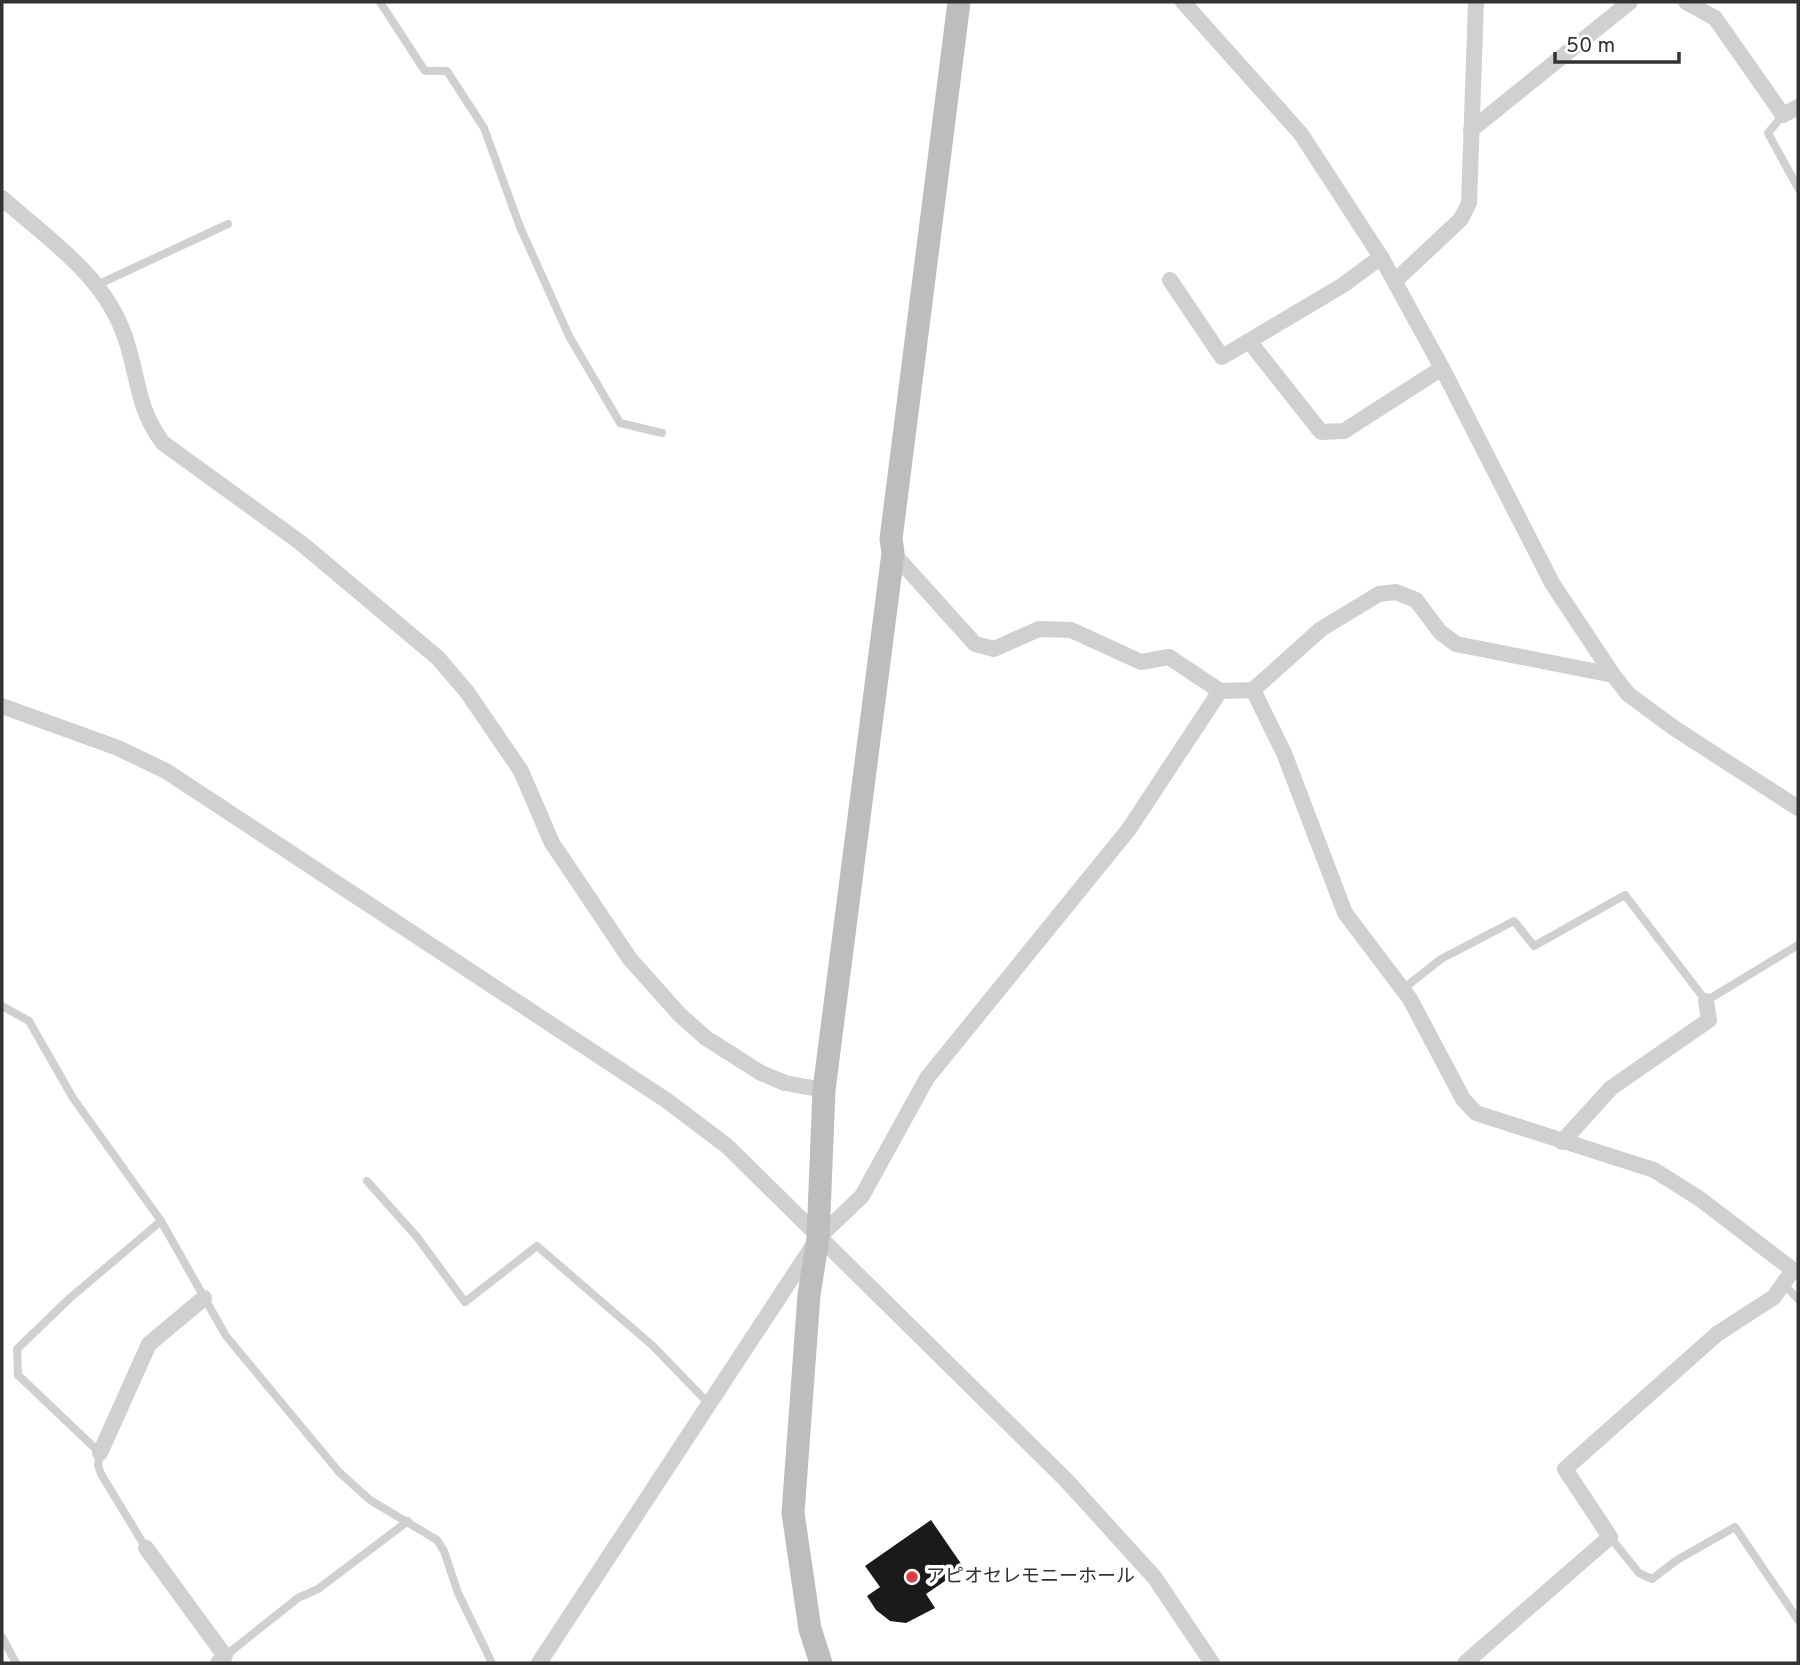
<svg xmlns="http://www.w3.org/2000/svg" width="1800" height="1665" font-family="Overpass,'Noto Sans JP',sans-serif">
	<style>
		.building { fill: #1a1a1a }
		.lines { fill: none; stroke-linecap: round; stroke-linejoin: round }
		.lane { stroke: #d0d0d0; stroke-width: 8 }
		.street { stroke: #d0d0d0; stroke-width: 16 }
		.secondary { stroke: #bdbdbd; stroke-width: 23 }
		.poi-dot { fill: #e63946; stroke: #fff; stroke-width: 2.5 }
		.labels { text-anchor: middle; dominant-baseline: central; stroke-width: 7; stroke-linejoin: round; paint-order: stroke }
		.poi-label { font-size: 19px; fill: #333; stroke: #fff; text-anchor: start }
	</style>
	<rect width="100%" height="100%" fill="#fff"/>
	<path class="building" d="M 931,1520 L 964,1568 L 926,1594 L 935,1608 L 906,1623 L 890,1621 L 876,1610 L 867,1596 L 880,1587 L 865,1566 Z"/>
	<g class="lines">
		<g class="lane">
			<path d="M 380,2 L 425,71 L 447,71 L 484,128 L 520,227 L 569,336 L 620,423 L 662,433"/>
			<path d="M 1783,115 L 1768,133 L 1798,188"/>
			<path d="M 97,285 L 228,224"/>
			<path d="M 1403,989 L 1441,959 L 1514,921 L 1534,946 L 1625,895 L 1706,1001 L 1798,945"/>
			<path d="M 2,1006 L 29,1021 L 73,1098 L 161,1221 L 226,1336 L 339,1472 L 370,1500 L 437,1540 L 444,1551 L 458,1593 L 492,1663"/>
			<path d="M 367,1181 L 417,1237 L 465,1302 L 537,1246 L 653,1346 L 710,1405"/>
			<path d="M 1784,1285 L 1798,1299"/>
			<path d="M 1610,1537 L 1639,1573 L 1652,1579 L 1677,1560 L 1735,1527 L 1798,1620"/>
			<path d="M 146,1548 L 101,1474 L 98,1465 L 100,1453 L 18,1375 L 17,1349 L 70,1298 L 161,1221"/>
			<path d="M 2,1637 L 16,1663"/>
			<path d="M 225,1656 L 298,1598 L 318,1589 L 408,1521"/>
		</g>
		<g class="street">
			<path d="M 1183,2 L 1301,134 L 1381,257 L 1442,368 L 1552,583 L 1613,675 L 1628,694 L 1674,728 L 1798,808"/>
			<path d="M 1686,2 L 1715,18 L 1783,115 L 1798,107"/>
			<path d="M 1471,130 L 1630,2"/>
			<path d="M 2,198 C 48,239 105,276 125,337 C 139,377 136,407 163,443 L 301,543 L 438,658 L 467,692 L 521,771 L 552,843 L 630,959 L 680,1015 L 706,1038 L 761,1073 L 785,1083 L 824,1090"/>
			<path d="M 1170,280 L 1222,357 L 1343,285 L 1381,257"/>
			<path d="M 1395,281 L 1461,219 L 1469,203 L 1476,2"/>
			<path d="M 1249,341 L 1321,432 L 1344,431 L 1442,368"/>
			<path d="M 893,553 L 975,644 L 994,649 L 1039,629 L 1071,630 L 1141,662 L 1169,657 L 1220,691 L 1253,690 L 1321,629 L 1379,594 L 1396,592 L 1416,600 L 1440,632 L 1456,644 L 1613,675"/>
			<path d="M 1253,690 L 1284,753 L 1345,913 L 1410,999 L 1463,1099 L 1476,1113 L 1654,1170 L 1700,1199 L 1793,1270 L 1798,1270"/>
			<path d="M 2,706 L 118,748 L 166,771 L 666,1100 L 727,1146 L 1066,1480 L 1155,1578 L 1212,1663"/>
			<path d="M 1562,1142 L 1611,1088 L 1709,1020 L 1706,1001"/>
			<path d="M 100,1453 L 149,1344 L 204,1298"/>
			<path d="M 146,1548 L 225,1656 L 218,1663"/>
			<path d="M 539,1663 L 818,1238 L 862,1196 L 927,1078 L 1129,829 L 1220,691"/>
			<path d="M 1465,1663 L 1610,1537 L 1565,1469 L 1717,1334 L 1774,1297 L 1793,1270"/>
		</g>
		<path class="secondary" d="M 821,1663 L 810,1629 L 793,1513 L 809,1295 L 818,1238 L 824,1090 L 893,553 L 891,539 L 959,2"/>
	</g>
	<circle class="poi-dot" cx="912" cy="1577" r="7"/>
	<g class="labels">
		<g class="poi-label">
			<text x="926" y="1577">アピオセレモニーホール</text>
		</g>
	</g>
	<rect width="1800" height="1665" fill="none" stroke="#333333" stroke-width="7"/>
	<path d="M1555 52v10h124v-10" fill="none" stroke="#333333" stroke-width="3.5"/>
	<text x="1566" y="52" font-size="21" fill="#333333" stroke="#ffffff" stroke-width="5" paint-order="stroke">50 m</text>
</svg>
